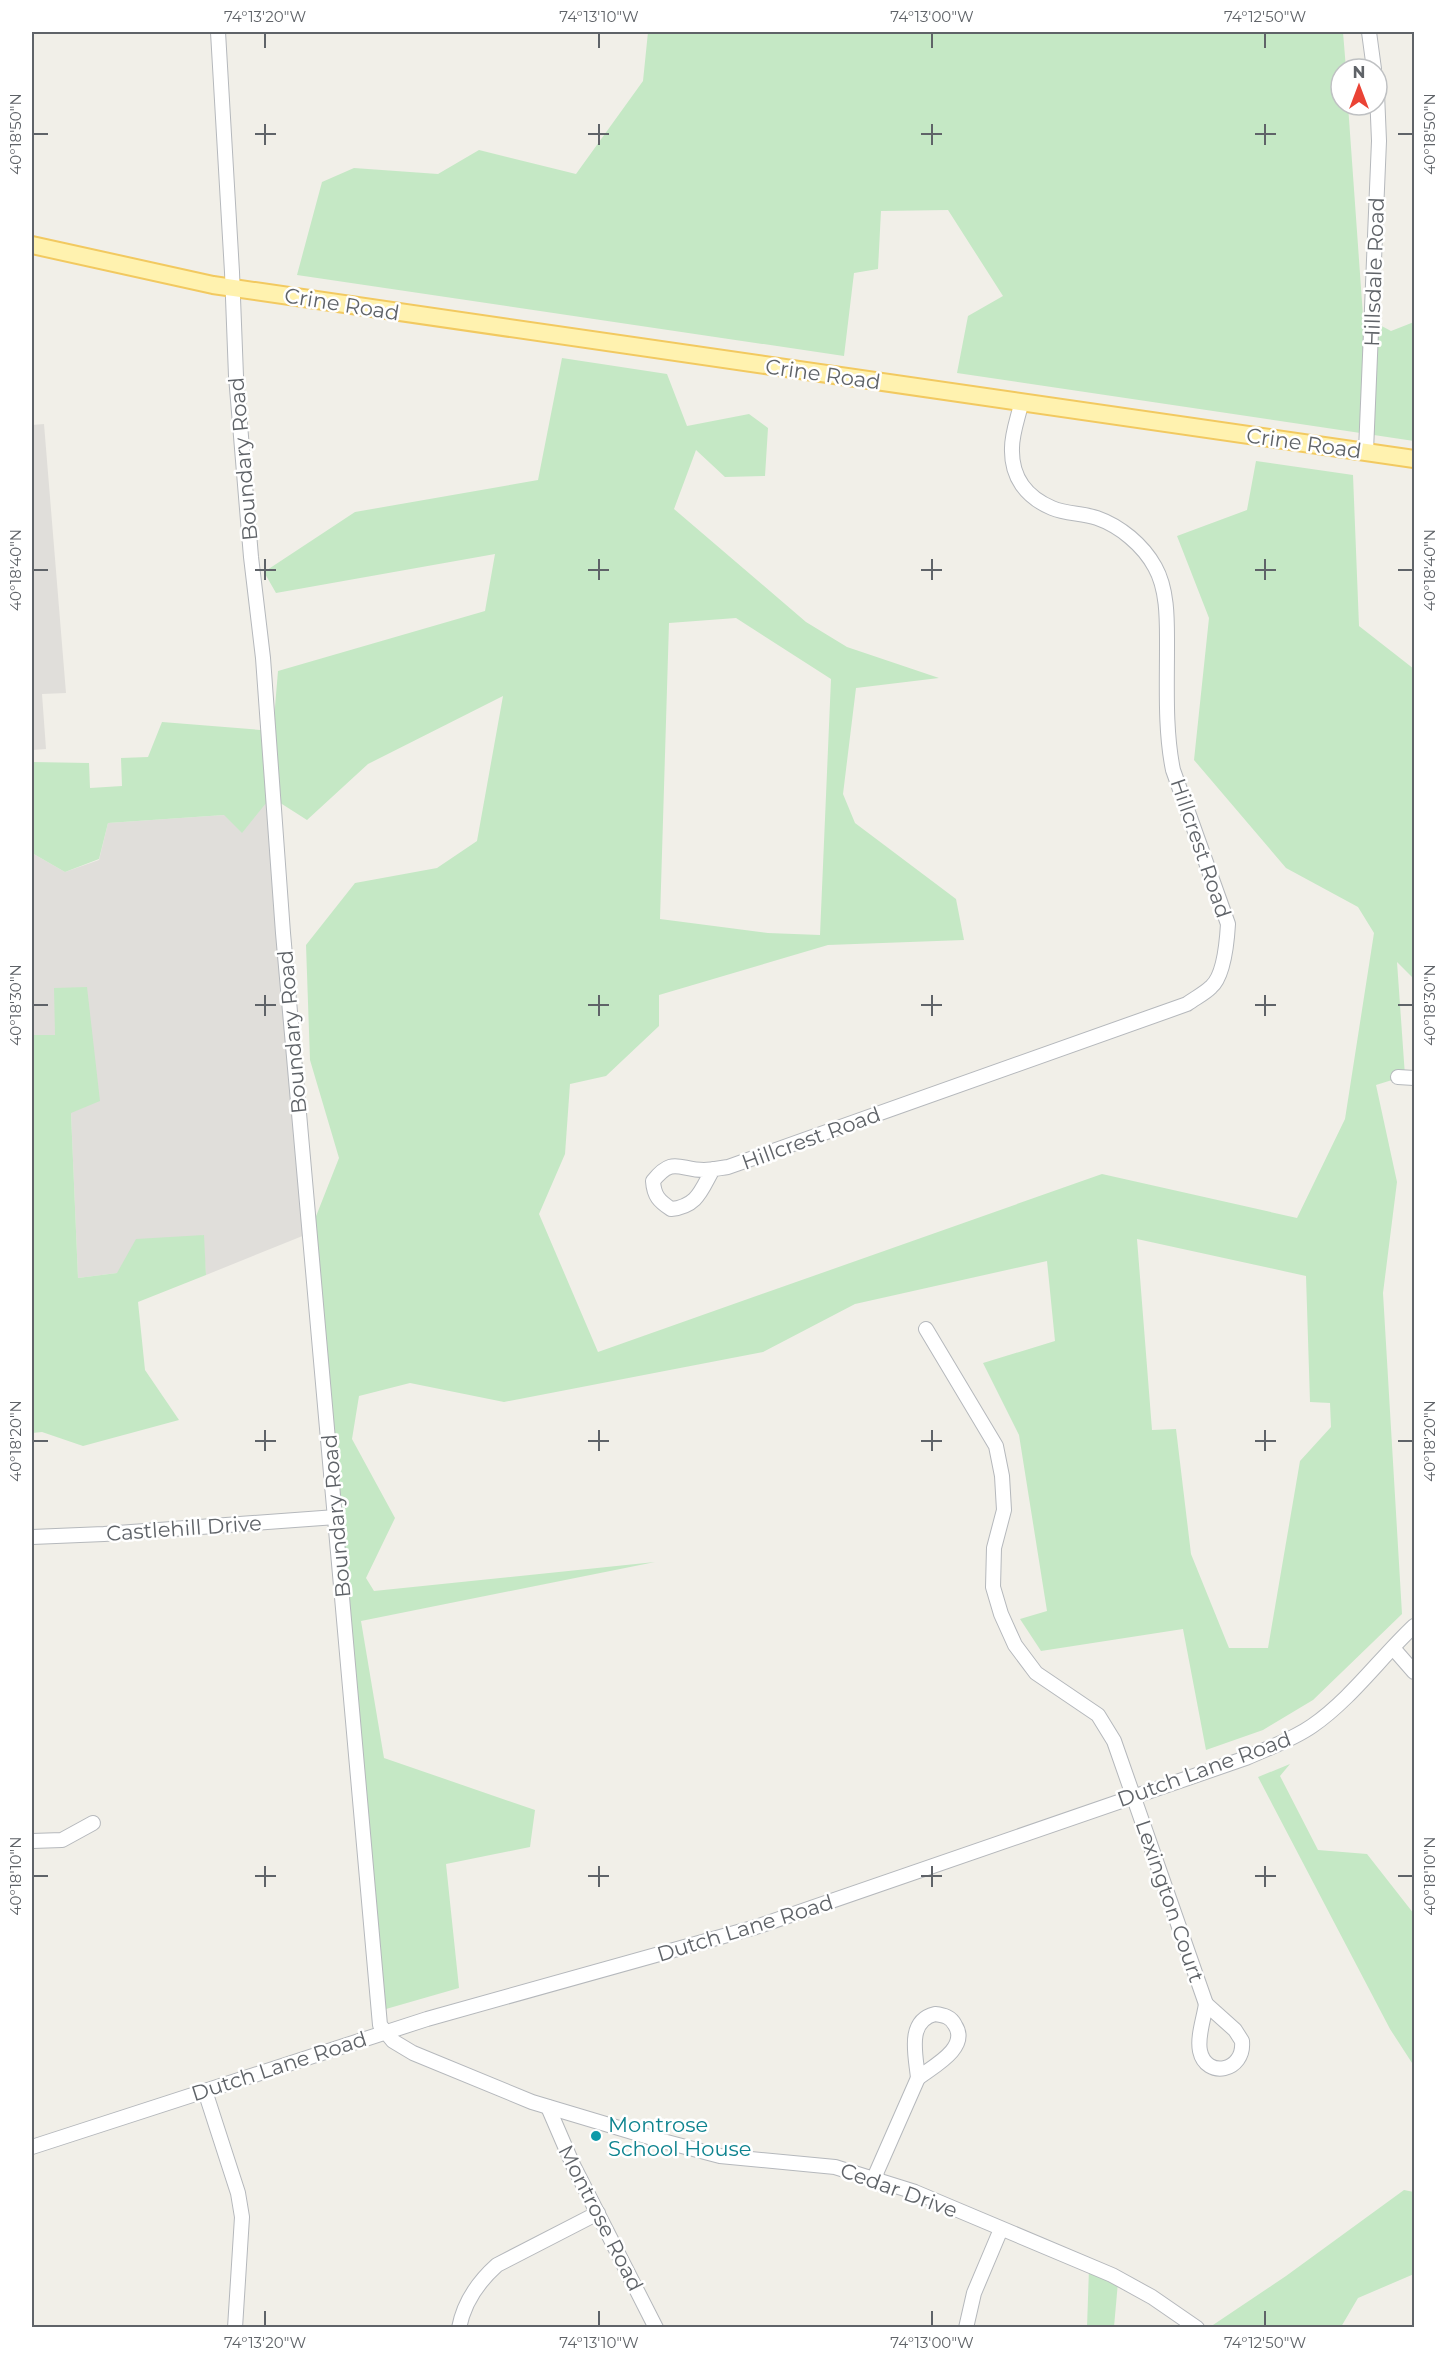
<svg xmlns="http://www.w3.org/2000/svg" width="1446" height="2359" font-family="Montserrat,sans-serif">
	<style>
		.industrial { fill: #e0deda }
		.green { fill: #c5e8c5; fill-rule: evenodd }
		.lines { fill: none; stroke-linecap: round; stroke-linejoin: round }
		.minor-casing { stroke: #b5b8bc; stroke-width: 16 }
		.major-casing { stroke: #f2c960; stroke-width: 20 }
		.minor { stroke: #fff; stroke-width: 14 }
		.major { stroke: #fff2af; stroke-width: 16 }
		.ticks { fill: none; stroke: #5f6368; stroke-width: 2 }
		.culture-dot { fill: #0f9aa8; stroke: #fff; stroke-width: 2 }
		.labels { text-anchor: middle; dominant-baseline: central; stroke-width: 5; stroke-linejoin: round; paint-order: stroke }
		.street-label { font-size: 21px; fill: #5f6368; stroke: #fff }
		.culture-label { font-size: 21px; fill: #0d838f; stroke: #fff; text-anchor: start }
		.neatline { fill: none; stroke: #5f6368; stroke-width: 2 }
		.ticks-label { font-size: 15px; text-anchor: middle; fill: #5f6368 }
	</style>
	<rect width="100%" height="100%" fill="#f1efe8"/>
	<g class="industrial">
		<path d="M 44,424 L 66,693 L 42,694 L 46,749 L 32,750 L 32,425 Z"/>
		<path d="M 271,797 L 305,1235 L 206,1275 L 203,1235 L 117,1273 L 78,1278 L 71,1113 L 55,1035 L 32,1035 L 32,853 L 65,872 L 99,860 L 108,823 L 224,815 Z"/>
	</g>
	<g class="green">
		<path d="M 648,32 L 1343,32 L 1346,69 L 1341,69 L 1341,105 L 1348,105 L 1363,316 L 1391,331 L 1414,322 L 1414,441 L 957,373 L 968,316 L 1003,296 L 948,210 L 881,211 L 878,269 L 854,273 L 844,356 L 297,275 L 322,182 L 354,168 L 438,174 L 479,150 L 576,174 L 643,81 Z"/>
		<path d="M 562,358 L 667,374 L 687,426 L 749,414 L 768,428 L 765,476 L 725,477 L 696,450 L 674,509 L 806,622 L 847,647 L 939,678 L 856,688 L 843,794 L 855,823 L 956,899 L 964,940 L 828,945 L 659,995 L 659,1026 L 606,1076 L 570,1084 L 565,1154 L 539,1214 L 598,1352 L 1102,1174 L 1297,1218 L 1345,1119 L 1374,933 L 1358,907 L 1286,868 L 1194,760 L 1209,618 L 1177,536 L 1247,510 L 1256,461 L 1353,475 L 1359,626 L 1414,669 L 1414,979 L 1397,962 L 1405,1076 L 1376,1085 L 1397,1182 L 1383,1293 L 1402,1614 L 1313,1700 L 1263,1730 L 1206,1750 L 1183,1629 L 1041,1651 L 1020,1619 L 1047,1611 L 1019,1435 L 983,1363 L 1055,1341 L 1047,1261 L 855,1304 L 763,1352 L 504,1402 L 410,1383 L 359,1396 L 352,1439 L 395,1518 L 366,1578 L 374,1591 L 655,1562 L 361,1621 L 384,1758 L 535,1810 L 530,1847 L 446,1864 L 459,1988 L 386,2009 L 369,1892 L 309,1234 L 339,1158 L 310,1060 L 306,945 L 355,883 L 437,868 L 477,841 L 503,696 L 368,764 L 307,820 L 271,797 L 242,833 L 224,815 L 108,823 L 99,859 L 65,872 L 32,853 L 32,762 L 89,763 L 90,788 L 122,786 L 121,758 L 148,757 L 162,722 L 273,731 L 278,671 L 485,611 L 495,554 L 276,593 L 264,572 L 355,512 L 538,480 ZM 736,618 L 831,679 L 820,935 L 768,933 L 660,919 L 669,623 ZM 1137,1239 L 1306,1276 L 1310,1402 L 1330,1403 L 1331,1427 L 1300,1461 L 1268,1648 L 1229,1648 L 1191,1554 L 1176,1429 L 1152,1430 Z"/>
		<path d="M 87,987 L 100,1101 L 71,1113 L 78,1278 L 117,1273 L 136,1239 L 204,1235 L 206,1275 L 138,1302 L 145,1370 L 179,1420 L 83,1446 L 42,1432 L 32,1433 L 32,1035 L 55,1035 L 54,988 Z"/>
		<path d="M 1290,1764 L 1280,1776 L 1318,1850 L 1367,1854 L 1414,1914 L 1414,2066 L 1390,2029 L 1258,1777 Z"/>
		<path d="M 1404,2190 L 1414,2192 L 1414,2274 L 1358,2298 L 1341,2327 L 1210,2327 L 1286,2276 Z"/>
		<path d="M 1089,2268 L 1118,2282 L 1114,2327 L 1087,2328 Z"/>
	</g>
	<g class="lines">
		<g class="minor-casing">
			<g id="minor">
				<path d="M 218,32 L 232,272 L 236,376 L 251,557 L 263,658 L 283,933 L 380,2025 L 393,2041 L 413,2053 L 532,2102 L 659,2140 L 720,2156 L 835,2167 L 915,2192 L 1112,2275 L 1152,2297 L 1197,2328"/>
				<path d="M 1369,32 L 1374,69"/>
				<path d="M 1366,451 L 1379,141 L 1377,93"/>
				<path d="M 1398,1077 L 1414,1078"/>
				<path d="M 713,1169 C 701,1190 698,1206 671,1209 C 659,1201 654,1196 653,1181 C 673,1156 679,1170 704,1170 C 712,1170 720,1168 728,1167 L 1187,1004 C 1195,998 1204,994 1211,987 C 1224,976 1227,941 1228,924 L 1173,770 C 1165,731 1167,688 1167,647 C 1167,622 1168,590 1155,567 C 1143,545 1120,526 1097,518 C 1082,513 1066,514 1052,508 C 1026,497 1011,477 1012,448 C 1012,433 1018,418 1021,404"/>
				<path d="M 926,1329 L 996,1446 L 1002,1476 L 1004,1510 L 994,1548 L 993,1587 L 1001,1614 L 1015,1645 L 1036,1673 L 1098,1715 L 1114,1741 L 1206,2004"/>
				<path d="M 32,1537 L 104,1534 L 336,1517"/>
				<path d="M 1393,1648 L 1414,1672"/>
				<path d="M 32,1841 L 62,1840 L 93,1823"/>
				<path d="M 1206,2004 L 1235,2030 L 1242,2041 C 1245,2072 1206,2079 1200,2051 C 1197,2037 1204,2018 1206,2004 Z"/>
				<path d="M 935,2014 C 944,2015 951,2017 955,2025 C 970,2048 932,2067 918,2078 C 916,2056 906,2021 935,2014 Z"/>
				<path d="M 205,2091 L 238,2193 L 242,2217 L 235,2328"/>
				<path d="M 548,2107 L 573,2165 L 656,2328"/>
				<path d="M 32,2147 L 427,2019 L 756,1927 L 1246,1758 C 1268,1748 1292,1740 1312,1726 C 1351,1699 1380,1658 1414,1626"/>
				<path d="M 874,2178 L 918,2078"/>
				<path d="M 459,2328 C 464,2302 478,2282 497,2265 L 598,2213"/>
				<path d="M 966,2328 L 974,2293 L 1001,2229"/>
			</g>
		</g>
		<g class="major-casing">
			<path id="major" d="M 32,245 L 213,285 L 1414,459"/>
		</g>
		<use href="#minor" class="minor"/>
		<use href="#major" class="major"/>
	</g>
	<path class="ticks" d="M 265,33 L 265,48M 599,33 L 599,48M 932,33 L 932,48M 1265,33 L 1265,48M 265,124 L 265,145M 599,124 L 599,145M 932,124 L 932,145M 1265,124 L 1265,145M 33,134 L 48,134M 255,134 L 276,134M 588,134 L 609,134M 921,134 L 942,134M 1255,134 L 1276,134M 1398,134 L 1413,134M 265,559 L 265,580M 599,559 L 599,580M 932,559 L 932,580M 1265,559 L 1265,580M 33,570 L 48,570M 255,570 L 276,570M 588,570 L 609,570M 921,570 L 942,570M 1255,570 L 1276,570M 1398,570 L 1413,570M 265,995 L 265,1016M 599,995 L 599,1016M 932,995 L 932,1016M 1265,995 L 1265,1016M 33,1005 L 48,1005M 255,1005 L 276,1005M 588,1005 L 609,1005M 921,1005 L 942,1005M 1255,1005 L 1276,1005M 1398,1005 L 1413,1005M 265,1430 L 265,1451M 599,1430 L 599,1451M 932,1430 L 932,1451M 1265,1430 L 1265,1451M 33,1441 L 48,1441M 255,1441 L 276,1441M 588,1441 L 609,1441M 921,1441 L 942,1441M 1255,1441 L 1276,1441M 1398,1441 L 1413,1441M 265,1866 L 265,1887M 599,1866 L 599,1887M 932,1866 L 932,1887M 1265,1866 L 1265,1887M 33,1876 L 48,1876M 255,1876 L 276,1876M 588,1876 L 609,1876M 921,1876 L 942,1876M 1255,1876 L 1276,1876M 1398,1876 L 1413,1876M 265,2311 L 265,2326M 599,2311 L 599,2326M 932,2311 L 932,2326M 1265,2311 L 1265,2326"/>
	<circle class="culture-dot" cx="596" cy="2136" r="6"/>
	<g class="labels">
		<g class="street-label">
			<text transform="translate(1374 272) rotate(-88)">Hillsdale Road</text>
			<text transform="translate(342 304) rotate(9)">Crine Road</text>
			<text transform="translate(823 374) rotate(8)">Crine Road</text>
			<text transform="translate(1304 443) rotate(8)">Crine Road</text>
			<text transform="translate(243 459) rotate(-95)">Boundary Road</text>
			<text transform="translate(1201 848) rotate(71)">Hillcrest Road</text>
			<text transform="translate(292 1032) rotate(-95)">Boundary Road</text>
			<text transform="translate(811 1138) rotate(-20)">Hillcrest Road</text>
			<text transform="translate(336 1516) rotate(-95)">Boundary Road</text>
			<text transform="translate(184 1528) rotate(-4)">Castlehill Drive</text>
			<text transform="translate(1204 1769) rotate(-20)">Dutch Lane Road</text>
			<text transform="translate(1170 1901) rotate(71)">Lexington Court</text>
			<text transform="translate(745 1928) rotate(-17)">Dutch Lane Road</text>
			<text transform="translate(279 2066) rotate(-18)">Dutch Lane Road</text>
			<text transform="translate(899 2190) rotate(20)">Cedar Drive</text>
			<text transform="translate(601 2218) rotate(63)">Montrose Road</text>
		</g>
		<g class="culture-label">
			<text x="608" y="2124">Montrose<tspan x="608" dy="24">School House</tspan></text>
		</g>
	</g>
	<rect width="1446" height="2359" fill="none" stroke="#ffffff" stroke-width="66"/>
	<g transform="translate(1359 87)"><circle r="28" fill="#ffffff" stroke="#bfc1c3" stroke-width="1.5"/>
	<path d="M0-4.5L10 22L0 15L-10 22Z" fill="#ea4335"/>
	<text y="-9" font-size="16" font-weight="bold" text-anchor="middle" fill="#5f6368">N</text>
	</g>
	<rect x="33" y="33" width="1380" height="2293" class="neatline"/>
	<g class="ticks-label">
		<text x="265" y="22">74°13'20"W</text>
		<text x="599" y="22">74°13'10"W</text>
		<text x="932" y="22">74°13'00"W</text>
		<text x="1265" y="22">74°12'50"W</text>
		<text transform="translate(16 134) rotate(-90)" y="5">40°18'50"N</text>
		<text transform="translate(1430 134) rotate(-90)" y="5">40°18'50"N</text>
		<text transform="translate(16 570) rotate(-90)" y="5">40°18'40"N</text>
		<text transform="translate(1430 570) rotate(-90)" y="5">40°18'40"N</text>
		<text transform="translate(16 1005) rotate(-90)" y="5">40°18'30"N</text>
		<text transform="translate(1430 1005) rotate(-90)" y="5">40°18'30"N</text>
		<text transform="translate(16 1441) rotate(-90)" y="5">40°18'20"N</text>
		<text transform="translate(1430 1441) rotate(-90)" y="5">40°18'20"N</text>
		<text transform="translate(16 1876) rotate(-90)" y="5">40°18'10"N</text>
		<text transform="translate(1430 1876) rotate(-90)" y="5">40°18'10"N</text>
		<text x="265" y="2348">74°13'20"W</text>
		<text x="599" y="2348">74°13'10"W</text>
		<text x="932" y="2348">74°13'00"W</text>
		<text x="1265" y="2348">74°12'50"W</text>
	</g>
</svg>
